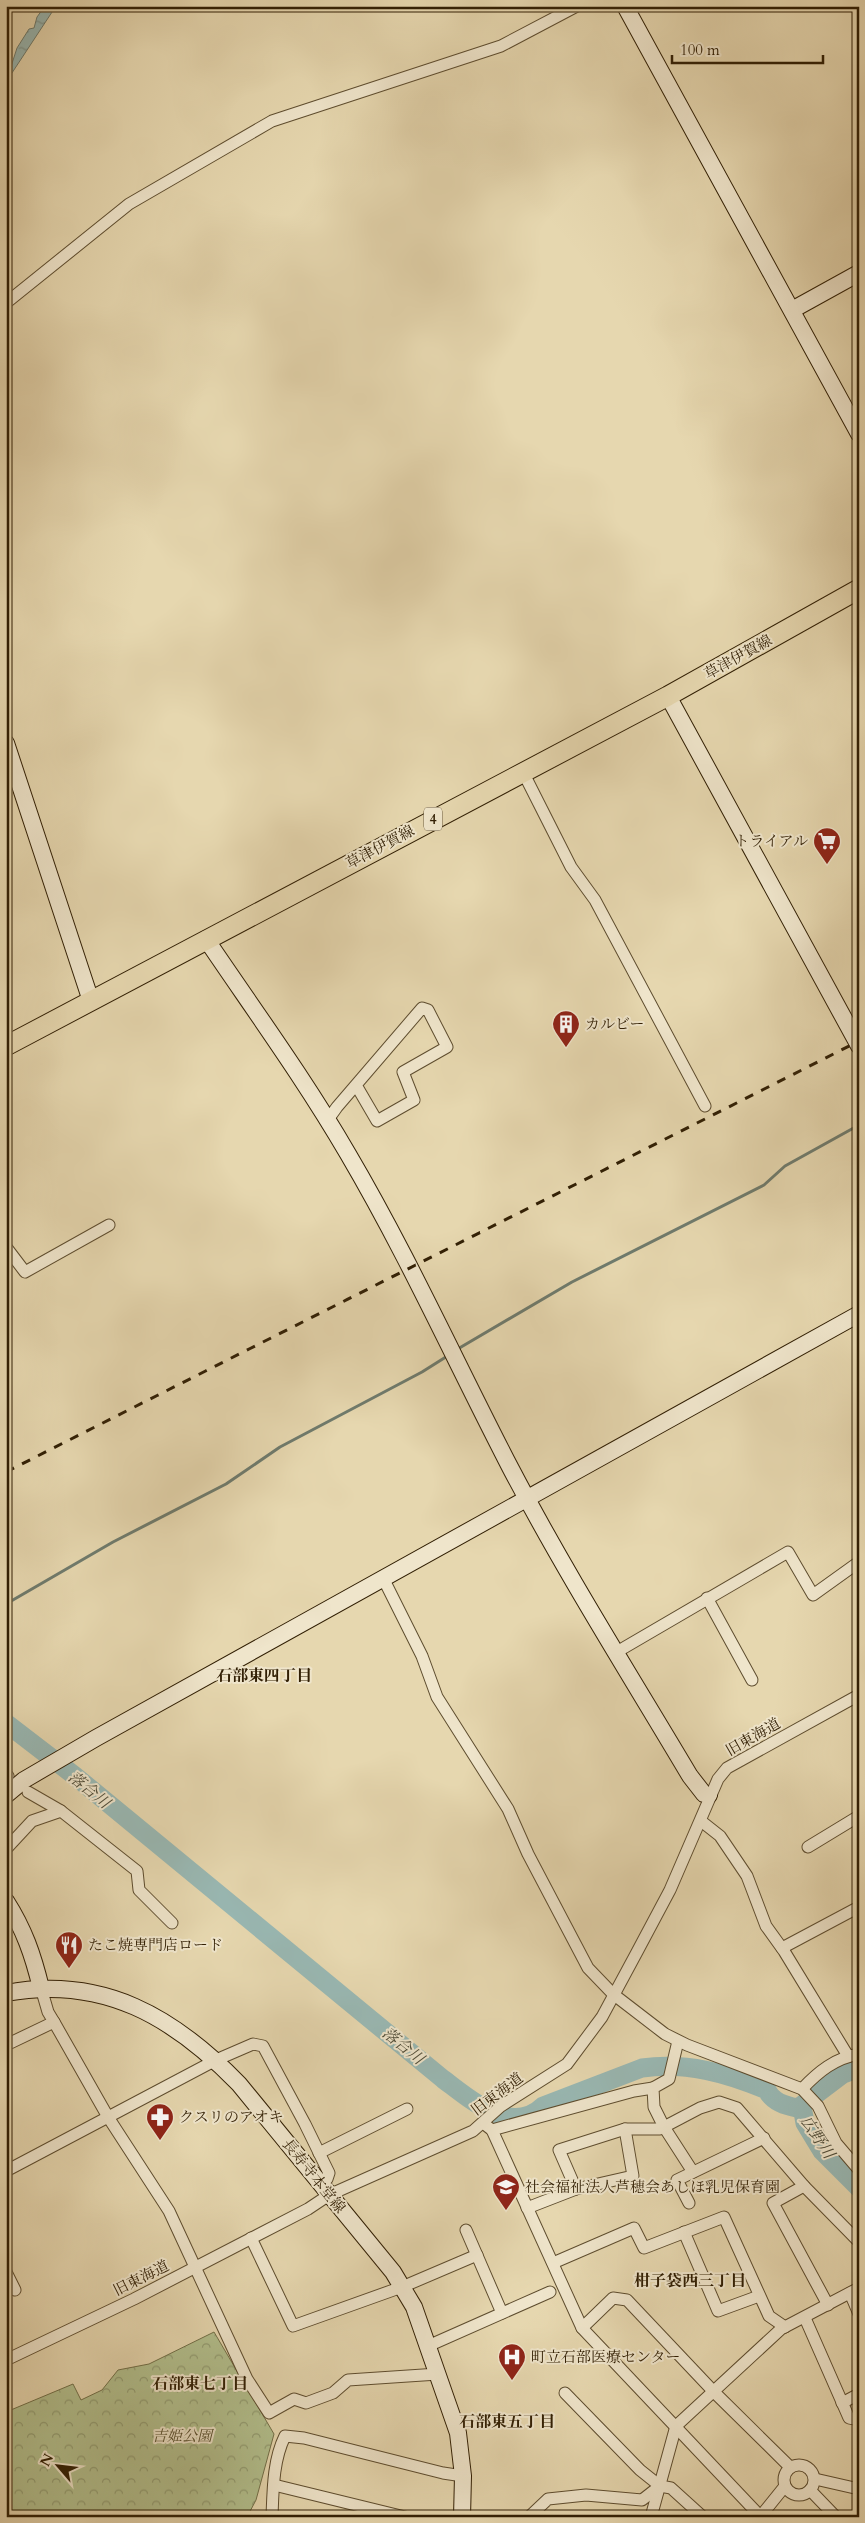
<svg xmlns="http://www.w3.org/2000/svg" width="865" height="2523" font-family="Cardo,'Noto Serif JP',serif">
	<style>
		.forest { fill: url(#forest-crowns); stroke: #726f48 }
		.water { fill: url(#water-ripples); stroke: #6f7b6d }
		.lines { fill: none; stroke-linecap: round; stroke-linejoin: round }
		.stream { stroke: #6f7b6d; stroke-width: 3 }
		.river { stroke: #99b8b3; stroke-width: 19 }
		.street-casing { stroke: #5e4d2f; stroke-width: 13 }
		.secondary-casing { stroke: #311f04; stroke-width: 18 }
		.primary-casing { stroke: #311f04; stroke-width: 21 }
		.street { stroke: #efe5cb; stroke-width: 11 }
		.secondary { stroke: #efe5cb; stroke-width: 16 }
		.primary { stroke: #e6d7af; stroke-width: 19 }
		.rail { stroke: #311f04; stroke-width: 3; stroke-dasharray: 9 9; stroke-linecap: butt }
		.labels { text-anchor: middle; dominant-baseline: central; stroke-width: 4; stroke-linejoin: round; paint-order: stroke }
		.shield { fill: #efe5cb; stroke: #6a5a40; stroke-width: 1 }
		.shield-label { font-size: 14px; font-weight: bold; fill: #311f04 }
		.street-label { font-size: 15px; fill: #311f04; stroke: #efe5cb }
		.poi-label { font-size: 15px; fill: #311f04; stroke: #efe5cb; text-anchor: start }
		.park-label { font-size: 15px; font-style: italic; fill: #584f2d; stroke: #efe5cb }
		.neighbourhood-label { font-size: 16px; font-weight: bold; fill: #311f04; stroke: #efe5cb }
		.water-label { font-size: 16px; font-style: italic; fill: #504d39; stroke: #efe5cb }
	</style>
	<defs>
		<pattern id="forest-crowns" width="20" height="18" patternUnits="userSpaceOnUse" patternTransform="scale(1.25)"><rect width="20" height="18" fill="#b2bf8d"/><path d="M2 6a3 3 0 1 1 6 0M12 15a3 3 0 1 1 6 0" fill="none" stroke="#919b71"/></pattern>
		<pattern id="water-ripples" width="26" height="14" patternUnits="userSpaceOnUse" patternTransform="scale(1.25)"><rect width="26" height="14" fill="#99b8b3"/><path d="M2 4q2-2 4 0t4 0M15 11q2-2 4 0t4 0" fill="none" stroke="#7d958f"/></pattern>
	</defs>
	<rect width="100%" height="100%" fill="#e6d7af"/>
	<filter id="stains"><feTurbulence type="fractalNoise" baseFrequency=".004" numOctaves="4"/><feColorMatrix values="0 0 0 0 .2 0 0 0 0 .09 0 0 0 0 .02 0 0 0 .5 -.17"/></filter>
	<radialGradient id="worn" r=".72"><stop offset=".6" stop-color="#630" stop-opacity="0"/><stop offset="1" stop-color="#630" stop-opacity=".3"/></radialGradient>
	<path class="forest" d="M 214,2332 L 274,2434 L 256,2500 L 247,2517 L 6,2517 L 6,2412 L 73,2384 L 81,2400 L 102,2390 L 118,2370 L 149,2364 Z"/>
	<path class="water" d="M 45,6 L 56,6 L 6,82 L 17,48 L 29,29 L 34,28 L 37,17 Z"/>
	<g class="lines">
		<g class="stream">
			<path d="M 456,1350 L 572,1282 L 764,1185 L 785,1166 L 859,1125"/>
			<path d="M 6,1604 L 113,1542 L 226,1484 L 280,1447 L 422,1372 L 449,1355"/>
		</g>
		<g class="river">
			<path d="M 6,1723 L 75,1776 L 443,2079 C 470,2099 511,2137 543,2106 L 642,2068 C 687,2062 726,2073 767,2090 C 772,2102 785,2106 798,2108 L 843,2074 L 859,2068"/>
			<path d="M 798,2108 L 803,2112 L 805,2123 L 822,2151 L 859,2188"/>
		</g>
		<g class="street-casing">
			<g id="street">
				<path d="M 6,303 L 129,204 L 272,121 L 501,46 L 577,6"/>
				<path d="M 523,772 L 571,867 L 595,900 L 705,1106"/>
				<path d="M 327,1121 L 337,1107 L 422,1008 L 428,1010 L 447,1047 L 403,1072 L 414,1100 L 377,1121 L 356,1085"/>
				<path d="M 6,1247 L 25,1272 L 109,1225"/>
				<path d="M 383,1578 L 422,1656 L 437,1697 L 508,1809 L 528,1854 L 588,1968 L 613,1994 L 665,2034 L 687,2045 L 802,2089 L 818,2106 L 836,2143 L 859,2170"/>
				<path d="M 707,1598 L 752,1680"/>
				<path d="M 615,1653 L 788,1552 L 813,1595 L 859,1562"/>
				<path d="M 6,1775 L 8,1776"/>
				<path d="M 28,1792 L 61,1811"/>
				<path d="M 701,1821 L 720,1836 L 747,1876 L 766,1926 L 784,1951 L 848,2056"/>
				<path d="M 808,1847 L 859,1816"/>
				<path d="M 6,1849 L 32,1821 L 61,1811 L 137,1871 L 139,1890 L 172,1923"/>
				<path d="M 782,1948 L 859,1907"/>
				<path d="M 41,1988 L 48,2012 L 54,2022 L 108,2117 L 169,2211 L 247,2379 L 269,2413 L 294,2399 L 306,2403 L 333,2393 L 348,2380 L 438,2374"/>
				<path d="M 678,2041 L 669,2079 L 653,2088 L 654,2107 L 664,2127 L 693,2172"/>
				<path d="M 6,2045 L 54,2022"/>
				<path d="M 802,2089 C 818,2072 835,2058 859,2054"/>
				<path d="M 483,2123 L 492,2130 L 582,2328 L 761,2517"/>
				<path d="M 492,2130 L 634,2091 L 653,2088"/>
				<path d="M 319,2153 L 407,2109"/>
				<path d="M 6,2171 L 216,2060 L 253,2044 L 263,2046 L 305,2124 L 329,2173 L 327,2179 L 320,2184"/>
				<path d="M 804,2186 L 773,2203 L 828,2305"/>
				<path d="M 576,2189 L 559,2150 L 625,2129 L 660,2129 L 700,2108 L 719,2102 L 737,2108 L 804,2186 L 859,2242"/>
				<path d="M 689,2203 L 677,2180 L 764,2138"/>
				<path d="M 527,2208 L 576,2189 L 633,2176 L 625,2129"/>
				<path d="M 466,2230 L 502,2313"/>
				<path d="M 684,2232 L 718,2311 L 759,2296"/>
				<path d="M 251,2238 L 293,2326 L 402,2287 L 477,2255"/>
				<path d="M 553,2263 L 634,2228 L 644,2248 L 724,2217 L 769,2316 L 785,2327"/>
				<path d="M 6,2272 L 15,2290"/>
				<path d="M 850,2293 L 859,2314"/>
				<path d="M 805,2318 L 849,2418 L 859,2420"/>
				<path d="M 582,2328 L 613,2298 L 627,2300 L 714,2392 L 790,2467"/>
				<path d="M 428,2346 L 550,2292"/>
				<path d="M 6,2360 L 134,2299 L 308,2209 L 329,2195 L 473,2131 L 501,2106 L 567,2064 L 602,2017 L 637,1952 L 670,1890 L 718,1779 L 727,1768 L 859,1695"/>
				<path d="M 565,2393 L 640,2470 L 660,2486 L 671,2488 L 703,2517"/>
				<path d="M 842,2403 L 859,2394"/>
				<circle cx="799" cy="2480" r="15"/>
				<path d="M 815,2479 L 859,2489"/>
				<path d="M 274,2485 L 405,2517"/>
				<path d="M 810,2490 L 836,2517"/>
				<path d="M 272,2517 C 273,2490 273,2460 285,2436 L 304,2438 L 443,2473 L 463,2476"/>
				<path d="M 529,2517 L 548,2499 L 586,2495 L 642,2500 L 660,2486"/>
				<path d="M 651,2517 L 676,2426 L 781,2329 L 859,2288"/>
				<path d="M 760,2517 L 785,2486"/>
			</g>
		</g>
		<g class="secondary-casing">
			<g id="secondary">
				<path d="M 625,6 L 859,434"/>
				<path d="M 792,310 L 859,273"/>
				<path d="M 668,696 L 859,1046"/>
				<path d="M 6,743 L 91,1001"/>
				<path d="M 206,939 C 254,1010 305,1080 348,1154 C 408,1256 457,1365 511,1469 C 566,1574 630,1675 690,1776 L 704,1794 L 709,1795"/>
				<path d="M 6,1795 L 24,1780 L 96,1738 L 859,1314"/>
				<path d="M 6,1901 C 24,1929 33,1955 41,1988"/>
				<path d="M 6,1993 C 103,1975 174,2017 239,2084 L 393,2272 L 414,2307 L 458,2433 L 463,2476 L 462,2517"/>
			</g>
		</g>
		<g class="primary-casing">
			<path id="primary" d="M 6,1046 L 668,696 L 859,589"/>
		</g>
		<use href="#street" class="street"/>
		<use href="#secondary" class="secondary"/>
		<use href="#primary" class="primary"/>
		<path class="rail" d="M 6,1472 C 290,1328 575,1185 859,1041"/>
	</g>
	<defs>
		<g id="supermarket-pin" transform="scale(1.4375)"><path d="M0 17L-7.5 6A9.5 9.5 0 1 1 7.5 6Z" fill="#8f2418" stroke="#efe5cb"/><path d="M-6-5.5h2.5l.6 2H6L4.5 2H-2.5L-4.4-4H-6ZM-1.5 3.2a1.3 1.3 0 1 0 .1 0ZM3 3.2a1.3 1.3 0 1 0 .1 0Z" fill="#fff"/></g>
		<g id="building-pin" transform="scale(1.4375)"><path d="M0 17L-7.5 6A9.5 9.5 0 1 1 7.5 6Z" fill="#8f2418" stroke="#efe5cb"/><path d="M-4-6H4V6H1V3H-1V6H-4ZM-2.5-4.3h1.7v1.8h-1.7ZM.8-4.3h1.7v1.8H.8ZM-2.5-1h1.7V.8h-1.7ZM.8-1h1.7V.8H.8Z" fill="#fff"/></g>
		<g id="restaurant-pin" transform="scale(1.4375)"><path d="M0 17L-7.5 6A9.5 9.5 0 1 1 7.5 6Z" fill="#8f2418" stroke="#efe5cb"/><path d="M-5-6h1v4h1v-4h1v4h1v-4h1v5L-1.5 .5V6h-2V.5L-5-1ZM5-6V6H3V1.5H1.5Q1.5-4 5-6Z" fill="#fff"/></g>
		<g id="pharmacy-pin" transform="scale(1.4375)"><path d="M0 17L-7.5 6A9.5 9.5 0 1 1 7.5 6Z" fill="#8f2418" stroke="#efe5cb"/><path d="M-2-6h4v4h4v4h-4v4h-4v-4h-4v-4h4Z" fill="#fff"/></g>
		<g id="school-pin" transform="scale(1.4375)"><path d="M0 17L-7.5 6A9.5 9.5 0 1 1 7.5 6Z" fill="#8f2418" stroke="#efe5cb"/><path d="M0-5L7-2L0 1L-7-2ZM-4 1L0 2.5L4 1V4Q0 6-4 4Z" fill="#fff"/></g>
		<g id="hospital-pin" transform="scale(1.4375)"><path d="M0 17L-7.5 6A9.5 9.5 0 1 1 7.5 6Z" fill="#8f2418" stroke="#efe5cb"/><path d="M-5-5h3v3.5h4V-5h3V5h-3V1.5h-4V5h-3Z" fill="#fff"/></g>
	</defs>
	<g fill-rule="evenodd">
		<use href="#supermarket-pin" x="827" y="841"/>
		<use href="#building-pin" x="566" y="1024"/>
		<use href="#restaurant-pin" x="69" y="1945"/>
		<use href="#pharmacy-pin" x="160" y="2117"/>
		<use href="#school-pin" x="506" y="2187"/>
		<use href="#hospital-pin" x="512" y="2357"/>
	</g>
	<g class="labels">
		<rect class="shield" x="424" y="807.5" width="18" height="23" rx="4"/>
		<g class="shield-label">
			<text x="433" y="819">4</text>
		</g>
		<g class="street-label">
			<text transform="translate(738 657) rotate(-29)">草津伊賀線</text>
			<text transform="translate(380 847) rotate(-28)">草津伊賀線</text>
			<text transform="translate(753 1737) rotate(-30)">旧東海道</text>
			<text transform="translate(497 2094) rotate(-37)">旧東海道</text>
			<text transform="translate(314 2176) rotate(51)">長寿寺本堂線</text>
			<text transform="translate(141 2278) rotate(-27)">旧東海道</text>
		</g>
		<g class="poi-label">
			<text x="808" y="841" text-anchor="end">トライアル</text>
			<text x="585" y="1024">カルビー</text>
			<text x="88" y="1945">たこ焼専門店ロード</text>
			<text x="179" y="2117">クスリのアオキ</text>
			<text x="525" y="2187">社会福祉法人芦穂会あしほ乳児保育園</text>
			<text x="531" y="2357">町立石部医療センター</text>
		</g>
		<g class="park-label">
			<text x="182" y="2436">吉姫公園</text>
		</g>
		<g class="neighbourhood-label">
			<text x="264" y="1676">石部東四丁目</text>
			<text x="690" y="2281">柑子袋西三丁目</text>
			<text x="200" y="2384">石部東七丁目</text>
			<text x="507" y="2422">石部東五丁目</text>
		</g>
		<g class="water-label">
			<text transform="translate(89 1790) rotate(39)">落合川</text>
			<text transform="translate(403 2046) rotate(39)">落合川</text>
			<text transform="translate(817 2137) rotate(56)">広野川</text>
		</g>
	</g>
	<rect width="865" height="2523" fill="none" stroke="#e6d7af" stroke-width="25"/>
	<rect x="8" y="8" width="850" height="2508" fill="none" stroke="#311f04" stroke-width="2.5"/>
	<rect x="12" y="12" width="840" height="2498" fill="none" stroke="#311f04"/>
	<g transform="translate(58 2466) rotate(298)" stroke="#efe5cb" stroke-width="4" paint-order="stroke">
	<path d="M0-4L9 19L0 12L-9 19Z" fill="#311f04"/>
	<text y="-8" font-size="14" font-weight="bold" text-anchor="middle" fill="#311f04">N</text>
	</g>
	<path d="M672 55v8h151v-8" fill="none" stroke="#311f04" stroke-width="2.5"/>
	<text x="680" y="55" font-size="15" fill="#311f04" stroke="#efe5cb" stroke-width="4" paint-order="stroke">100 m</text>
	<rect width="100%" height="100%" filter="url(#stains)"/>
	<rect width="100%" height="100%" fill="url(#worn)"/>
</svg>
